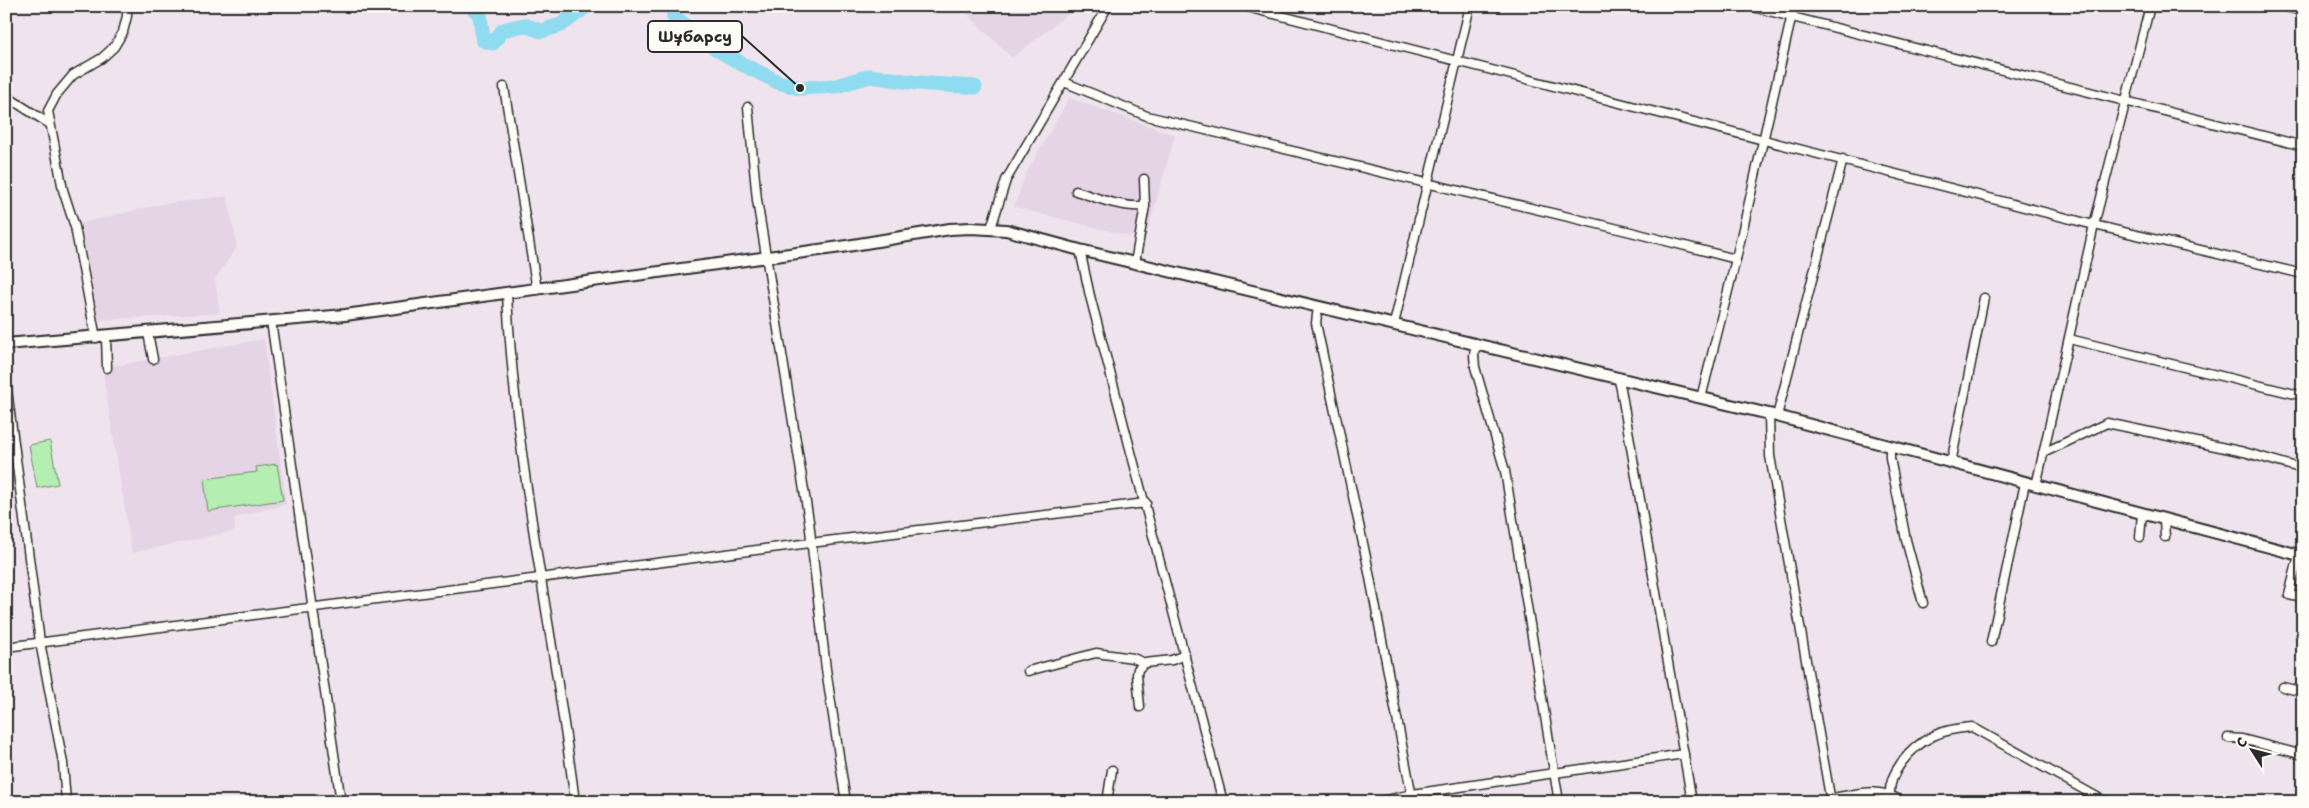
<svg xmlns="http://www.w3.org/2000/svg" width="2309" height="808" font-family="'Shantell Sans',sans-serif">
	<style>
		.built { fill: #e5d3e6 }
		.green { fill: #b5eeb1; stroke: #708c6e }
		.lines { fill: none; stroke-linecap: round; stroke-linejoin: round }
		.river { stroke: #8fdbef; stroke-width: 15 }
		.street-casing { stroke: #2b2b2b; stroke-width: 11 }
		.secondary-casing { stroke: #2b2b2b; stroke-width: 14 }
		.street { stroke: #fdfcf7; stroke-width: 8 }
		.secondary { stroke: #fdfcf7; stroke-width: 10 }
		.leader { fill: none; stroke: #2b2b2b; stroke-width: 2 }
		.callout-dot { fill: #2b2b2b; stroke: #fdfcf7; stroke-width: 2 }
		.callout { fill: #fdfcf7; stroke: #2b2b2b; stroke-width: 2 }
		.callout-label { font-size: 16px; text-anchor: middle; font-weight: bold; fill: #2b2b2b }
	</style>
	<rect width="100%" height="100%" fill="#efe4ed"/>
	<filter id="ink" filterUnits="userSpaceOnUse"><feTurbulence type="fractalNoise" baseFrequency=".02" numOctaves="2"/><feDisplacementMap in="SourceGraphic" scale="10" xChannelSelector="R" yChannelSelector="G"/><feConvolveMatrix kernelMatrix="1 2 1 2 8 2 1 2 1" color-interpolation-filters="sRGB"/></filter>
	<g filter="url(#ink)">
		<g class="built">
			<path d="M 967,6 L 1078,6 L 1012,58 L 963,10 Z"/>
			<path d="M 1069,98 L 1175,135 L 1145,240 L 1014,207 L 1026,174 Z"/>
			<path d="M 227,196 L 237,247 L 215,279 L 220,313 L 99,320 L 81,223 L 162,204 Z"/>
			<path d="M 264,339 L 286,504 L 234,518 L 235,531 L 132,553 L 102,368 Z"/>
		</g>
		<g class="green">
			<path d="M 50,441 L 58,484 L 37,488 L 29,445 Z"/>
			<path d="M 277,464 L 283,500 L 208,511 L 204,479 L 257,472 L 256,467 Z"/>
		</g>
		<g class="lines">
			<g class="river">
				<path d="M 471,6 L 480,15 L 483,40 L 493,43 L 503,30 L 524,25 L 541,31 L 561,25 L 587,6"/>
				<path d="M 673,6 L 674,17 L 712,46 L 742,64 L 778,82 L 800,88 L 836,86 L 870,76 L 918,83 L 975,87"/>
			</g>
			<g class="street-casing">
				<g id="street">
					<path d="M 1243,6 L 2094,225 L 2303,274"/>
					<path d="M 1749,6 L 2303,146"/>
					<path d="M 2281,6 L 2303,11"/>
					<path d="M 1064,82 L 1147,116 L 1631,232 L 1736,259"/>
					<path d="M 504,87 L 537,290"/>
					<path d="M 6,96 L 48,123"/>
					<path d="M 748,107 L 757,200 L 809,521 L 826,669 L 846,802"/>
					<path d="M 1076,191 C 1098,198 1121,208 1145,206"/>
					<path d="M 991,228 L 1006,180 L 1108,6"/>
					<path d="M 1080,250 L 1090,296 L 1223,802"/>
					<path d="M 1135,263 L 1145,206 L 1144,179"/>
					<path d="M 507,294 C 515,465 554,633 575,802"/>
					<path d="M 1318,307 L 1316,323 L 1367,562 L 1413,802"/>
					<path d="M 271,321 L 341,802"/>
					<path d="M 1394,324 L 1470,6"/>
					<path d="M 148,333 L 153,359"/>
					<path d="M 106,337 L 107,368"/>
					<path d="M 96,338 L 75,227 L 63,190 L 48,111 L 57,94 L 73,75 L 102,58 L 114,47 L 123,32 L 127,16 L 127,6"/>
					<path d="M 2069,339 L 2303,396"/>
					<path d="M 1476,343 L 1474,355 L 1475,367 L 1505,471 L 1559,802"/>
					<path d="M 1618,377 L 1621,389 L 1692,802"/>
					<path d="M 6,382 L 40,642 L 63,763 L 66,802"/>
					<path d="M 1701,398 L 1736,259 L 1794,6"/>
					<path d="M 1769,414 L 1770,456 L 1831,802"/>
					<path d="M 1777,416 L 1843,159"/>
					<path d="M 1890,446 L 1890,458 L 1906,540 L 1923,603"/>
					<path d="M 2043,453 L 2107,423 L 2244,452 L 2303,469"/>
					<path d="M 1951,463 L 1984,298"/>
					<path d="M 2036,486 L 2094,225 L 2150,6"/>
					<path d="M 2164,521 L 2165,537"/>
					<path d="M 2140,537 L 2142,514"/>
					<path d="M 2299,555 L 2289,595 L 2303,598"/>
					<path d="M 1991,642 L 2025,483"/>
					<path d="M 6,647 L 810,543 L 1146,503"/>
					<path d="M 1028,671 L 1096,653 L 1133,658 L 1145,663"/>
					<path d="M 2283,687 L 2303,692"/>
					<path d="M 1140,707 L 1137,675 L 1138,669 L 1145,663 L 1172,660 L 1185,655"/>
					<path d="M 2228,738 L 2242,739 L 2303,755"/>
					<path d="M 1831,798 C 1855,795 1881,785 1902,802"/>
					<path d="M 1107,802 L 1112,770"/>
					<path d="M 1378,802 L 1412,794 L 1684,754"/>
					<path d="M 1891,802 C 1884,775 1911,747 1933,736 C 1945,730 1958,728 1972,727 L 2106,802"/>
				</g>
			</g>
			<g class="secondary-casing">
				<path id="secondary" d="M 6,344 L 345,315 L 841,247 L 950,229 L 971,228 L 1006,230 L 1080,250 L 1769,414 L 2303,556"/>
			</g>
			<use href="#street" class="street"/>
			<use href="#secondary" class="secondary"/>
		</g>
	</g>
	<path class="leader" d="M800 88L742 36"/>
	<circle class="callout-dot" cx="800" cy="88" r="5"/>
	<rect class="callout" x="648" y="21" width="94" height="31" rx="5"/>
	<g class="callout-label">
		<text x="695" y="42">Шұбарсу</text>
	</g>
	<rect width="2309" height="808" fill="none" stroke="#fdfcf7" stroke-width="25"/>
	<rect x="12" y="12" width="2284" height="783" fill="none" stroke="#2b2b2b" stroke-width="2" filter="url(#ink)"/>
	<g transform="translate(2252 750) rotate(306)" stroke="#fdfcf7" stroke-width="4" paint-order="stroke">
	<path d="M0-4L9 19L0 12L-9 19Z" fill="#2b2b2b"/>
	<text y="-8" font-size="14" font-weight="bold" text-anchor="middle" fill="#2b2b2b">С</text>
	</g>
</svg>
